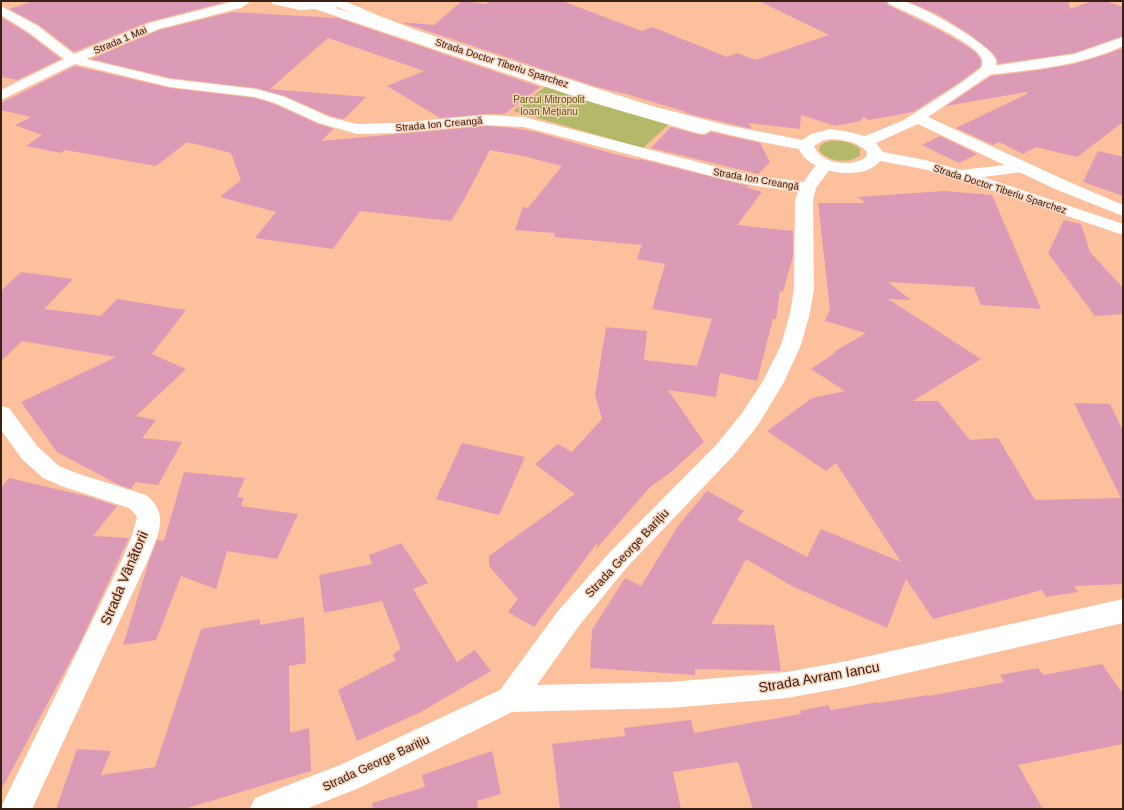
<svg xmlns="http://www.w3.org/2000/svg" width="1124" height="810" font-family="Helvetica,sans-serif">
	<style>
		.green { fill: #b4b96a }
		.building { fill: #db9ab6 }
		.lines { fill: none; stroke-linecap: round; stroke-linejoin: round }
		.minor { fill: #fff; fill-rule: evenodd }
		.major { fill: #fff; fill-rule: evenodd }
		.labels { text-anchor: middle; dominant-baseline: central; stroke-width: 3; stroke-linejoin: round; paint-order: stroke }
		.far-street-label { font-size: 10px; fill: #382113; stroke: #f9d4be }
		.far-park-label { font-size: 10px; fill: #595c09; stroke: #f9d4be }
		.street-label { font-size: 12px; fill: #382113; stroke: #f9d4be }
		.near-street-label { font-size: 14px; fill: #382113; stroke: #f9d4be }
	</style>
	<rect width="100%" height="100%" fill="#fdc09c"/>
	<g class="green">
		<path d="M 545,87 L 669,124 L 643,148 L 513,111 Z"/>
		<path d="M 831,141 C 841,140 852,142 860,149 L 860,156 C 848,164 827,162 819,150 C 819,144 825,142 831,141 Z"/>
	</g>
	<g class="building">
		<path d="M 34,1 L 224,1 L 222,3 L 148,22 L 74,52 L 39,25 L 9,9 Z"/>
		<path d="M 462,1 L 486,4 L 491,1 L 562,1 L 642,31 L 652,27 L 727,57 L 737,53 L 755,60 L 829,35 L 759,1 L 886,1 L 888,5 L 939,30 L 967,46 L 976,53 L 981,60 L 981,64 L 980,67 L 960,82 L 913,112 L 869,120 L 863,117 L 860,121 L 836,126 L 801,115 L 800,129 L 749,123 L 752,129 L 685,113 L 686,112 L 630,95 L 597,87 L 400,22 L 434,25 Z"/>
		<path d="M 907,1 L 1068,1 L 1070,9 L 1092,1 L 1105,1 L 1123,7 L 1123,36 L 1074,53 L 998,64 L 997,59 L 992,52 L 969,34 L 939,15 Z"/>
		<path d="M 232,12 L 338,18 L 540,87 L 504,114 L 486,114 L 440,118 L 387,86 L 424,71 L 328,38 L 270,89 L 366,97 L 344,119 L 330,116 L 285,96 L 256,88 L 170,78 L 91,59 L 159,30 Z"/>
		<path d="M 1,17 L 27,33 L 61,59 L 17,80 L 1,77 Z"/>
		<path d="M 1123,48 L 1123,122 L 1077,157 L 1036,147 L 1023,154 L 999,142 L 993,145 L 956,128 L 1027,94 L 1026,92 L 946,106 L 991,76 L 1039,70 L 1074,64 L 1107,54 Z"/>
		<path d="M 75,66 L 170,88 L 255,98 L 274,104 L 318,124 L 334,129 L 321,141 L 486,126 L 513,128 L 536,132 L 614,154 L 639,160 L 640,159 L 748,186 L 746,187 L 762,192 L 737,225 L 793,231 L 793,256 L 783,292 L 780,291 L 776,319 L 773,319 L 757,381 L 720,373 L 716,397 L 668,390 L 704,442 L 671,472 L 651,486 L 597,548 L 597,543 L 534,627 L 508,612 L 518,599 L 489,566 L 489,556 L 575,494 L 535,464 L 558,444 L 572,452 L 602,419 L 595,395 L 606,327 L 647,331 L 644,360 L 697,366 L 712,319 L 652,309 L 665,264 L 637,259 L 642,245 L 554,237 L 555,233 L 515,230 L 523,207 L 528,208 L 562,166 L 523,156 L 490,150 L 465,198 L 451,221 L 360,211 L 333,249 L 255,238 L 276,212 L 220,197 L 241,180 L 231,153 L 187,142 L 156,166 L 65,150 L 61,153 L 26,146 L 42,135 L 15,125 L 31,117 L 1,110 L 1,103 Z"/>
		<path d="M 671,127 L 700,135 L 705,135 L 711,132 L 760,143 L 770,162 L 758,174 L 651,148 Z"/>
		<path d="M 940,136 L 977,154 L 959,163 L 922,145 Z"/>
		<path d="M 1098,151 L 1123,157 L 1123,196 L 1083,182 Z"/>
		<path d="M 944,191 L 992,195 L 1041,309 L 981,305 L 974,287 L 888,282 L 911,300 L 888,299 L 981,359 L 913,401 L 938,401 L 970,440 L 998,438 L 1035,500 L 1121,498 L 1074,403 L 1110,404 L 1123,431 L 1123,584 L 1074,586 L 1078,592 L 1046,597 L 1042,590 L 933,619 L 906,579 L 887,628 L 792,586 L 746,559 L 711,624 L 774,625 L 781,671 L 695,669 L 695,675 L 590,668 L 592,630 L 625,578 L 641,586 L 678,526 L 707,491 L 744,511 L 737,520 L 807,557 L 821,529 L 901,562 L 836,463 L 826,471 L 767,431 L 812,398 L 845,391 L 811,369 L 835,353 L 834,352 L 866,333 L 825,321 L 830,309 L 818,203 L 865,203 L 858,197 Z"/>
		<path d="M 1064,220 L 1081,224 L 1090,252 L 1123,288 L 1123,314 L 1095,316 L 1048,253 Z"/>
		<path d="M 21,272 L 73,279 L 44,309 L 101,316 L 117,299 L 186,310 L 152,354 L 186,369 L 136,416 L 156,420 L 142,438 L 182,442 L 158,485 L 136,482 L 131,489 L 117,484 L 57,452 L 21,402 L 116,357 L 22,341 L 1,361 L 1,291 Z"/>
		<path d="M 462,443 L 525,457 L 499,515 L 436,499 Z"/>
		<path d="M 184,472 L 245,478 L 237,497 L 244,498 L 241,506 L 298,514 L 277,559 L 227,551 L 216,589 L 181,576 L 156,640 L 123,645 L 149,561 L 157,540 L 164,541 Z"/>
		<path d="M 9,478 L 90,497 L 117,506 L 93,536 L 129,538 L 80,643 L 1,790 L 1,488 Z"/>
		<path d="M 401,543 L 428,583 L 413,589 L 457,662 L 475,650 L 491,671 L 419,713 L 357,741 L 338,690 L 396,660 L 393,654 L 401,649 L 382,601 L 324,613 L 319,575 L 372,564 L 369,555 Z"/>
		<path d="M 304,617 L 306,663 L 289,666 L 290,733 L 309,728 L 311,771 L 184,809 L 56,809 L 77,749 L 111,751 L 101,775 L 155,767 L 201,629 L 260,619 L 260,625 Z"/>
		<path d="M 1102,664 L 1123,694 L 1123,744 L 1018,765 L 1043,809 L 753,809 L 738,762 L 673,772 L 681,809 L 560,809 L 552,744 L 625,736 L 624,728 L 691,720 L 694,733 L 801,714 L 800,711 L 828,705 L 831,710 L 878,702 L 878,703 L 928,695 L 929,696 L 1004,682 L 1000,675 L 1038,668 L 1043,675 Z"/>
		<path d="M 492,751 L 501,794 L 477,801 L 478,809 L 373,809 L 372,803 L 425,787 L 422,775 Z"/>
	</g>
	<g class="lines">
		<g class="minor">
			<path d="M 235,1 L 251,1 L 241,8 L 159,29 L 86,59 L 170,79 L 256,89 L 285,97 L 329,117 L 357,124 L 396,123 L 486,115 L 524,117 L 721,168 L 751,175 L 804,182 C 811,172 817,158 831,162 L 833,165 L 816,188 L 813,200 L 814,289 L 810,313 L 801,345 L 784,382 L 758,425 L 733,456 L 628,566 L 578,627 L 537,685 L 670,682 L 787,672 L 847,661 L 1123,599 L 1123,623 L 847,687 L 787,698 L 670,708 L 512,712 L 359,788 L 306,809 L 250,809 L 255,798 L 340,765 L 500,690 L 558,611 L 610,552 L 717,444 L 742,413 L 763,381 L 781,345 L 790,313 L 794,289 L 795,200 L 798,192 L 751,185 L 719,178 L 524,127 L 486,125 L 396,133 L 357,134 L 319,123 L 275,103 L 255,97 L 170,87 L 75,64 L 1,100 L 1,90 L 64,59 L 28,32 L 1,15 L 1,6 L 38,26 L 74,54 L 149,23 Z"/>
			<path d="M 271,1 L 336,2 L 338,5 L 336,8 L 604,97 L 699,124 L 706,121 L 711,123 L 714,126 C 709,133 705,135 697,133 L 594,103 L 315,9 L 300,10 L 273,4 Z"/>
			<path d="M 1123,37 L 1123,46 C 1081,66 1032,70 986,75 L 981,74 L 979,71 L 981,68 L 986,67 L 1074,54 Z"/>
			<path d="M 1023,163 L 1029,165 L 1031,168 L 1029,171 L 961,180 L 955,178 L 953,175 L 955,172 L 961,170 Z"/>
			<path d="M 1,406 L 9,408 L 38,447 L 59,466 L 79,474 L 146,495 C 171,514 157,537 148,560 L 32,809 L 1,809 L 1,807 L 122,560 L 132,536 L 137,517 L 134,513 L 129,508 L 64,487 L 43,478 L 22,459 L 1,430 Z"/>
		</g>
		<path class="major" d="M 329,1 L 345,1 L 377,15 L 416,30 L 652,106 L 726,125 L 802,140 L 811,134 L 830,129 L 849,132 L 865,136 L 904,120 L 961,83 L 981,68 C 982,66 983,63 982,59 C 977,43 906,12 889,4 L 887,1 C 892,1 898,0 902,1 C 919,4 991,44 996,60 C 997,65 994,70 991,74 L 928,117 L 1067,181 L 1123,205 L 1123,216 L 1055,189 L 918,124 L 876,143 L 883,152 L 925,160 L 974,174 L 1123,224 L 1123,235 L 962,180 L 923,169 L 880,161 C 864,182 809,174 799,149 C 694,131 593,98 493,64 C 438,45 383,29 331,4 ZM 830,139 C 844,140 857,141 867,152 L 866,157 C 851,168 821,164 814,146 L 822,141 Z"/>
	</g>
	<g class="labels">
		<g class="far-street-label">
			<text transform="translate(120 40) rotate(-23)">Strada 1 Mai</text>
			<text transform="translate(502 63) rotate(18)">Strada Doctor Tiberiu Sparchez</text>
			<text transform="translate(439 124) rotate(-5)">Strada Ion Creangă</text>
			<text transform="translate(756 179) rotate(10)">Strada Ion Creangă</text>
			<text transform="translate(1000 189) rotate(18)">Strada Doctor Tiberiu Sparchez</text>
		</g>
		<g class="far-park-label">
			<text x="549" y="99">Parcul Mitropolit<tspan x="549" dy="12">Ioan Mețianu</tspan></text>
		</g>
		<g class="street-label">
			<text transform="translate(627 553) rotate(-47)">Strada George Barițiu</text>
			<text transform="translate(376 763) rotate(-25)">Strada George Barițiu</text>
		</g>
		<g class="near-street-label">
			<text transform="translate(124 578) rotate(-67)">Strada Vânătorii</text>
			<text transform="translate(819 677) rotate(-10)">Strada Avram Iancu</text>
		</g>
	</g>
	<rect width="1124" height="810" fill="none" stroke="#382113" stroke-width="4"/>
</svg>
